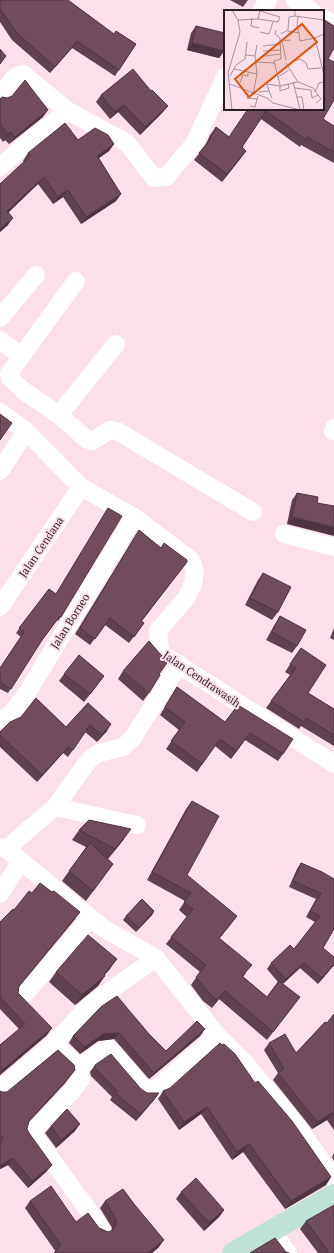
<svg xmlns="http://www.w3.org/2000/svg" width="334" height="1253" font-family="'PT Serif',serif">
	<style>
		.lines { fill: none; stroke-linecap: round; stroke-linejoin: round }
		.street { stroke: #fff; stroke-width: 18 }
		.secondary { stroke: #c0e2d6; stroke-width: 22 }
		.wall { fill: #604150 }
		.shaded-wall { fill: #4e3541 }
		.building { fill: #704c5d; stroke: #4e3541 }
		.labels { text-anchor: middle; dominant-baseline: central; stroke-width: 4; stroke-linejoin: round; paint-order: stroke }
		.street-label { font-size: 11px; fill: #281e23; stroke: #fbdfeb }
		.inset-road { fill: none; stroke: #a7929b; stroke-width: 1 }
		.view { fill: #de560d; fill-opacity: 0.15; stroke: #de560d; stroke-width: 2 }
		.inset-edge { fill: none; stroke: #281e23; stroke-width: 2 }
	</style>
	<rect width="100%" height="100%" fill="#fbdfeb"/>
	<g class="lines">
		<g class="street">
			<path d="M 295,0 L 312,11"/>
			<path d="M 261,11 L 268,0"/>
			<path d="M 323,18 L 334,25"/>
			<path d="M 0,95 C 9,89 11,75 23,74 L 68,111"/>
			<path d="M 0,167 L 29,141 L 68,111 L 127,143 L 154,178 L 166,177 L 194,144 L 225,77"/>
			<path d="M 76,281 L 12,369 L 9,374 L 10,378 L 21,389 L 59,415 L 86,439 L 92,441 L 110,430 L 117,431 L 253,512"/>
			<path d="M 0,318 L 36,275"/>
			<path d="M 0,340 L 21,356"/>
			<path d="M 0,412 L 26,431 L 81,487 L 134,517 L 191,560 L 195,571 L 193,584 L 186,598 L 158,631 L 160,650 L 162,654 L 334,764"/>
			<path d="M 59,415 L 116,344"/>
			<path d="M 333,431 L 334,428"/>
			<path d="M 0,471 L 26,431"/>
			<path d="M 284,534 L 334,547"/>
			<path d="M 0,607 L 81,487"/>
			<path d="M 0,719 L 8,717 L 25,696 L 134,517"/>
			<path d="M 55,807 L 137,825"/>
			<path d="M 0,847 L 6,849 L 103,928 L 156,958 L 217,1035 L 244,1062 L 295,1123 L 334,1179"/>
			<path d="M 6,849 L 55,807 L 89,760 L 99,753 L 123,747 L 132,739 L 179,664"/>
			<path d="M 0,894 L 21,861"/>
			<path d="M 24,995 L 90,918"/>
			<path d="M 54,1043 L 79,1067 L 81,1079 L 73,1090 L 34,1130 L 33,1134 L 102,1229"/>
			<path d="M 79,1067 L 104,1050 L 110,1049 L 144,1089 L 150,1090 L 157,1088 L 217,1035"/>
			<path d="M 0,1089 L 54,1043 L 90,1005 L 156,958"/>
			<path d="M 272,1232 L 288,1253"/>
		</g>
		<path class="secondary" d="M 233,1253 L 334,1195"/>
	</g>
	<g class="wall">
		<path d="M 0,0 L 114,34 L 136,44 L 115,76 L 72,48 L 50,73 L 12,40 L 0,22 Z"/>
		<path d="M 230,0 L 248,0 L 243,7 Z"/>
		<path d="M 196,26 L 224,51 L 219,58 L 187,50 L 191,33 Z"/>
		<path d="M 328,59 L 323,119 L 334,126 L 334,163 L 301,145 L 300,147 L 261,119 L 242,147 L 246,151 L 222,182 L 194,160 L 205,146 L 210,135 L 216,127 L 229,137 L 248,109 L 323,109 Z"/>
		<path d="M 151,91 L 168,106 L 162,113 L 140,135 L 118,112 L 110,119 L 96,102 L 101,95 Z"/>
		<path d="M 0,99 L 43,117 L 9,144 L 5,140 L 3,142 L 0,138 Z"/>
		<path d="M 78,140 L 114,144 L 109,151 L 99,158 L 121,194 L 116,201 L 81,224 L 63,197 L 53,204 L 38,184 L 8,213 L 8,225 L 0,232 L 24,162 L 23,161 L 28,153 Z"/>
		<path d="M 297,493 L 317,503 L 287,524 L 292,500 Z"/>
		<path d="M 108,508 L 61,617 L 58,621 L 57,620 L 41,642 L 8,693 L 0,689 L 0,668 L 21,637 L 16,633 L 49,589 L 56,594 Z"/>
		<path d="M 139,530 L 161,548 L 187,562 L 142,621 L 144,623 L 129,643 L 105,625 L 90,645 L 75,634 Z"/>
		<path d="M 263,573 L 278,612 L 272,620 L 245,605 L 258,580 Z"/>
		<path d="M 280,616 L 297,646 L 292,653 L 266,640 L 275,624 Z"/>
		<path d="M 334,628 L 334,640 L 330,638 Z"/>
		<path d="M 301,648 L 308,693 L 334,709 L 334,708 L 334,746 L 301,726 L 299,729 L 266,708 L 290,675 L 285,672 Z"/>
		<path d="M 123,671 L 149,693 L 143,701 L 118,679 Z"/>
		<path d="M 64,674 L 99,683 L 84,702 L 59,681 Z"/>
		<path d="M 177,687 L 225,722 L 238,705 L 283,754 L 278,761 L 245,740 L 231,759 L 215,746 L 197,772 L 166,749 L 179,730 L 160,715 Z"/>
		<path d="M 88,703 L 107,731 L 97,742 L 85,732 L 68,757 L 63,753 L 37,782 L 0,747 L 0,732 L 66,727 Z"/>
		<path d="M 192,801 L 187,875 L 231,924 L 219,939 L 246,973 L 243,977 L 267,997 L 278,982 L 267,969 L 271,963 L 294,949 L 315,922 L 306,917 L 316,899 L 289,887 L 297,869 L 301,863 L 322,872 L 323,948 L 334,965 L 318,984 L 300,968 L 283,984 L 294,1005 L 267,1040 L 219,999 L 212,1008 L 203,1001 L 191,985 L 200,972 L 166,944 L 187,917 L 179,910 L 185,901 L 147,880 L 186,809 Z"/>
		<path d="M 79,830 L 124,839 L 108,859 L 113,864 L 86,901 L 62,881 L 86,847 L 72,840 Z"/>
		<path d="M 32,893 L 75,919 L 18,987 L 18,993 L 47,1035 L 0,1075 L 0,1045 L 19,1029 L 0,1009 L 0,922 Z"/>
		<path d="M 154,911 L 152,915 L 136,932 L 123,920 L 126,916 Z"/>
		<path d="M 110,969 L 104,975 L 98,986 L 75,1005 L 49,982 L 56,972 Z"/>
		<path d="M 102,1006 L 149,1034 L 166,1051 L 205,1029 L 200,1036 L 149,1079 L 114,1039 L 98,1041 L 80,1054 L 69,1043 L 73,1036 Z"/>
		<path d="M 334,1014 L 334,1130 L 327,1120 L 312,1129 L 273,1080 L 278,1073 L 264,1050 L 269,1043 L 296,1053 L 327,1023 Z"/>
		<path d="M 95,1065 L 147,1093 L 159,1093 L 154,1100 L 136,1121 L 110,1100 L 112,1097 L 91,1076 L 90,1072 Z"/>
		<path d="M 65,1083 L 28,1123 L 27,1129 L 47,1171 L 28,1188 L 8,1165 L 0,1169 L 0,1091 L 2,1092 L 7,1092 Z"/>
		<path d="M 255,1083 L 331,1177 L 326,1185 L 285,1209 L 243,1152 L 232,1160 L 201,1114 L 179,1130 L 158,1099 L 163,1091 Z"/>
		<path d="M 51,1126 L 75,1131 L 56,1148 L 45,1133 Z"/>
		<path d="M 334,1153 L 334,1161 L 332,1157 Z"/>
		<path d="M 181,1192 L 224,1210 L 219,1217 L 204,1231 L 176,1199 Z"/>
		<path d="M 30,1201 L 76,1222 L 99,1228 L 108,1232 L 111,1231 L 112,1228 L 100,1208 L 105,1201 L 159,1247 L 152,1253 L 54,1253 L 56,1252 L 25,1208 Z"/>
		<path d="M 306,1221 L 334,1253 L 318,1253 L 300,1229 Z"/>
	</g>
	<g class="shaded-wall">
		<path d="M 77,41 L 72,48 L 50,73 L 55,67 Z"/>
		<path d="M 192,43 L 224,51 L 219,58 L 187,50 Z"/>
		<path d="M 124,105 L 118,112 L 110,119 L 115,112 Z"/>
		<path d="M 168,106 L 162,113 L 140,135 L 145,127 Z"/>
		<path d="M 48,110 L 43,117 L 9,144 L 15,137 Z"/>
		<path d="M 10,132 L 5,140 L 3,142 L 8,134 Z"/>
		<path d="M 114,144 L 109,151 L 92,163 L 97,156 Z"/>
		<path d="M 246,151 L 241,158 L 222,182 L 227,174 Z"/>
		<path d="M 44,177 L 38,184 L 2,218 L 7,211 Z"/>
		<path d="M 68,190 L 63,197 L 53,204 L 58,197 Z"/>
		<path d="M 121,194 L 116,201 L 81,224 L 86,217 Z"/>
		<path d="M 13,218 L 8,225 L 0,232 L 0,229 Z"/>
		<path d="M 292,517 L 334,527 L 334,536 L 287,524 Z"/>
		<path d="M 111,724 L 107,731 L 97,742 L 102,735 Z"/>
		<path d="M 250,733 L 245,740 L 231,759 L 236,751 Z"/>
		<path d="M 68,747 L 63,753 L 37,782 L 42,775 Z"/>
		<path d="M 131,829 L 124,839 L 108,859 L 115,849 Z"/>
		<path d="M 154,911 L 152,915 L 136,932 L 139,928 Z"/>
		<path d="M 80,912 L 75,919 L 14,993 L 19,986 Z"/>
		<path d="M 237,916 L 231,924 L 213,946 L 219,938 Z"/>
		<path d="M 117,959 L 110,969 L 99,981 L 105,976 L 98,986 L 75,1005 L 82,995 L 104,974 Z"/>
		<path d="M 304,963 L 300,968 L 281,985 L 286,979 Z"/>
		<path d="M 334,964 L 334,965 L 318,984 L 322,978 Z"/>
		<path d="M 225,991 L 219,999 L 212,1008 L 217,1000 Z"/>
		<path d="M 52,1028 L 47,1035 L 0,1075 L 0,1072 Z"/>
		<path d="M 205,1029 L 200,1036 L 149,1079 L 154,1073 Z"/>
		<path d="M 119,1033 L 114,1039 L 98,1041 L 80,1054 L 85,1047 L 103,1034 Z"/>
		<path d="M 75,1070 L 65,1083 L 24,1127 L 29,1121 Z"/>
		<path d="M 159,1093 L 154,1100 L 136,1121 L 141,1114 Z"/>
		<path d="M 207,1107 L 201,1114 L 179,1130 L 184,1122 Z"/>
		<path d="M 332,1113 L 327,1120 L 312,1129 L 317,1122 Z"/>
		<path d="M 80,1124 L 75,1131 L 56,1148 L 61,1140 Z"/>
		<path d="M 249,1144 L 243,1152 L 232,1160 L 237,1152 Z"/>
		<path d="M 13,1158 L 8,1165 L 0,1169 L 0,1166 Z"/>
		<path d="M 52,1165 L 47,1171 L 28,1188 L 32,1181 Z"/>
		<path d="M 331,1177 L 326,1185 L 285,1209 L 291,1201 Z"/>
		<path d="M 224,1210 L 219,1217 L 204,1231 L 209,1223 Z"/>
		<path d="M 164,1240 L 159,1247 L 152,1253 L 148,1253 Z"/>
	</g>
	<g class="building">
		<path d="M 0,0 L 68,0 L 114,34 L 116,31 L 136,44 L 119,70 L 77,41 L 55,67 L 17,33 L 0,9 Z"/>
		<path d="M 323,19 L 334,26 L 334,48 L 328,59 L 334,62 L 334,100 L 323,119 L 334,126 L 334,152 L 307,137 L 305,139 L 266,111 L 242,147 L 246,151 L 227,174 L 199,153 L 209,141 L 216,127 L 229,137 L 248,109 L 323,109 Z"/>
		<path d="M 196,26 L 225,33 L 225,47 L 224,51 L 192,43 Z"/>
		<path d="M 0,49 L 6,56 L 0,64 Z"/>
		<path d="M 133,69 L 151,91 L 152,90 L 168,106 L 145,127 L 124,105 L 115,112 L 101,95 Z"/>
		<path d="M 25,80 L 48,110 L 15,137 L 10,132 L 8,134 L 0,124 L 0,99 L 2,97 L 7,98 L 12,96 Z"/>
		<path d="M 65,123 L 78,140 L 95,128 L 108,135 L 114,144 L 97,156 L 121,194 L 86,217 L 68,190 L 58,197 L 44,177 L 7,211 L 13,218 L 0,229 L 0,184 L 30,156 L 28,153 Z"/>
		<path d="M 0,414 L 12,423 L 0,440 Z"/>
		<path d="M 297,493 L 318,497 L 317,503 L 334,506 L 334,527 L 292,517 Z"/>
		<path d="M 108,508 L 122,516 L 61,617 L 60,616 L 42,640 L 11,689 L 0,682 L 0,668 L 24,632 L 19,628 L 49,589 L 56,594 Z"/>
		<path d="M 139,530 L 161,548 L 164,543 L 187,560 L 187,562 L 141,621 L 144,623 L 134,637 L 110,618 L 95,639 L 80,628 Z"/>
		<path d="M 263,573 L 291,587 L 278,612 L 250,598 Z"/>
		<path d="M 280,616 L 306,630 L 297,646 L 272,632 Z"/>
		<path d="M 149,641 L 161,655 L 169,660 L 159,674 L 160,675 L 149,693 L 123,671 Z"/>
		<path d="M 301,648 L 326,665 L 308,693 L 334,709 L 334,735 L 306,718 L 304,722 L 271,701 L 296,668 L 290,664 Z"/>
		<path d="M 79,655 L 104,676 L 90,694 L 64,674 Z"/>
		<path d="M 177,687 L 225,722 L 238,705 L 293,739 L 283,754 L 250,733 L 236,751 L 220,739 L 202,764 L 171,741 L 185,722 L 165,707 Z"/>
		<path d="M 36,698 L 66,727 L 88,703 L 111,724 L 102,735 L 90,725 L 73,750 L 68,747 L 42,775 L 0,735 L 0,732 L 10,722 L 21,717 Z"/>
		<path d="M 192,801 L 219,816 L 187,875 L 237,916 L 219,938 L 252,965 L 242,976 L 267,997 L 279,981 L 300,997 L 273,1032 L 225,991 L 217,1000 L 209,993 L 196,977 L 206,965 L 171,937 L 193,909 L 184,902 L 191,893 L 152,872 Z"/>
		<path d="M 89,820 L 131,829 L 115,849 L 79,830 Z"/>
		<path d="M 90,843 L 113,864 L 93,891 L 69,871 Z"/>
		<path d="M 301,863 L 322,872 L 334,879 L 334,929 L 323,948 L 334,957 L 334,964 L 322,978 L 304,963 L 286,979 L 271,963 L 290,945 L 294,949 L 320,916 L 310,911 L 321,893 L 293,881 Z"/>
		<path d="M 40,883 L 52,892 L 54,891 L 80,912 L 19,986 L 18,993 L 52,1028 L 0,1072 L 0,1045 L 25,1024 L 0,997 L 0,922 L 13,909 L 14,910 L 29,891 L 32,893 Z"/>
		<path d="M 142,899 L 154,911 L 139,928 L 126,916 Z"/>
		<path d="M 88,935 L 117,959 L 104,974 L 105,976 L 82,995 L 56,972 Z"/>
		<path d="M 117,996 L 149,1034 L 166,1051 L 197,1021 L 205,1029 L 154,1073 L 119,1033 L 103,1034 L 85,1047 L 73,1036 L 102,1006 Z"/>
		<path d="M 334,1014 L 334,1116 L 332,1113 L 317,1122 L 278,1073 L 284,1069 L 269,1043 L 285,1034 L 296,1053 L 325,1022 L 327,1023 Z"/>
		<path d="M 220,1043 L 222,1045 L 224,1044 L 235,1054 L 255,1083 L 258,1081 L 292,1121 L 331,1177 L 291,1201 L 249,1144 L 237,1152 L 207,1107 L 184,1122 L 163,1091 L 170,1088 Z"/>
		<path d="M 58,1050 L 74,1065 L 75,1070 L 70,1076 L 29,1121 L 27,1129 L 29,1133 L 52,1165 L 32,1181 L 13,1158 L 0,1166 L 0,1145 L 1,1144 L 0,1142 L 3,1139 L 0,1135 L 0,1097 L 1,1096 L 0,1095 L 0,1091 L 2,1092 L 7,1092 Z"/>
		<path d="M 111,1054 L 141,1089 L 147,1093 L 159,1093 L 141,1114 L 115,1093 L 117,1091 L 96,1069 L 95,1065 Z"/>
		<path d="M 67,1109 L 80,1124 L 61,1140 L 51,1126 Z"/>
		<path d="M 196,1178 L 224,1210 L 209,1223 L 181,1192 Z"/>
		<path d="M 51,1186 L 76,1222 L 88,1213 L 99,1228 L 108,1232 L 113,1230 L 117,1221 L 105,1201 L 123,1189 L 134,1204 L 164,1240 L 148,1253 L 54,1253 L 61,1245 L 30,1201 Z"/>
		<path d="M 334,1205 L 334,1253 L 325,1253 L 328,1251 L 306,1221 Z"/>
		<path d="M 275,1238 L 286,1252 L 289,1253 L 250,1253 Z"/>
	</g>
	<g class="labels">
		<g class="street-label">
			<text transform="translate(41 547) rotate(-56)">Jalan Cendana</text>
			<text transform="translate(70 621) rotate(-58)">Jalan Borneo</text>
			<text transform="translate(202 679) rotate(34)">Jalan Cendrawasih</text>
		</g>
	</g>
	<g transform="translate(224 10)">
		<rect width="100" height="100" fill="#fbdfeb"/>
		<path class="inset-road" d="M 71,0 L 71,6 L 100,10M 74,7 L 73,17 L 75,23M 28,8 L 27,16 L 35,18M 34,9 L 54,12 L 56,7 L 36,1M 14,10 L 34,9 L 36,0M 52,20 L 51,24 L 56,28 L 57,49 L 50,51 L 56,75M 64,21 L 75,23 L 76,31 L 91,28 L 100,24M 36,22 L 45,24 L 49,12M 57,24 L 64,20 L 65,7 L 71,6M 91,28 L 100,65M 39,36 L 56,34M 39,41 L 56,40M 39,44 L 41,46 L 56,44M 22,45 L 31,46 L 33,35M 62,50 L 58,31 L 67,30M 70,51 L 76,49 L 82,53 L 84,59 L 97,58M 33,52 L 50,53M 62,53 L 74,72M 10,59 L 33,64M 6,66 L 12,55 L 21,49 L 23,32M 54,67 L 65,60M 69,72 L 76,99M 16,73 L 19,65 L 24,66 L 24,63M 6,74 L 43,88 L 49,93 L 76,100M 56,76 L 56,81 L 65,78 L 64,74M 71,78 L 87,80 L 88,88 L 94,85M 45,81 L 43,74 L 56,76 L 74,72 L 89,78 L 97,89 L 92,93M 35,82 L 45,81 L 48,88M 91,82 L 95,73 L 100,72M 24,83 L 23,88 L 33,89M 29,85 L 33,64 L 31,46M 73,87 L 78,87 L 80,100M 26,96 L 31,97 L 34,86M 8,100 L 4,63 L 16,22 L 14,10 L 8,0"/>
		<path class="view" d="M 78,14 L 93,32 L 25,87 L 11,69 Z"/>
		<rect width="100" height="100" class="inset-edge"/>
	</g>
</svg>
